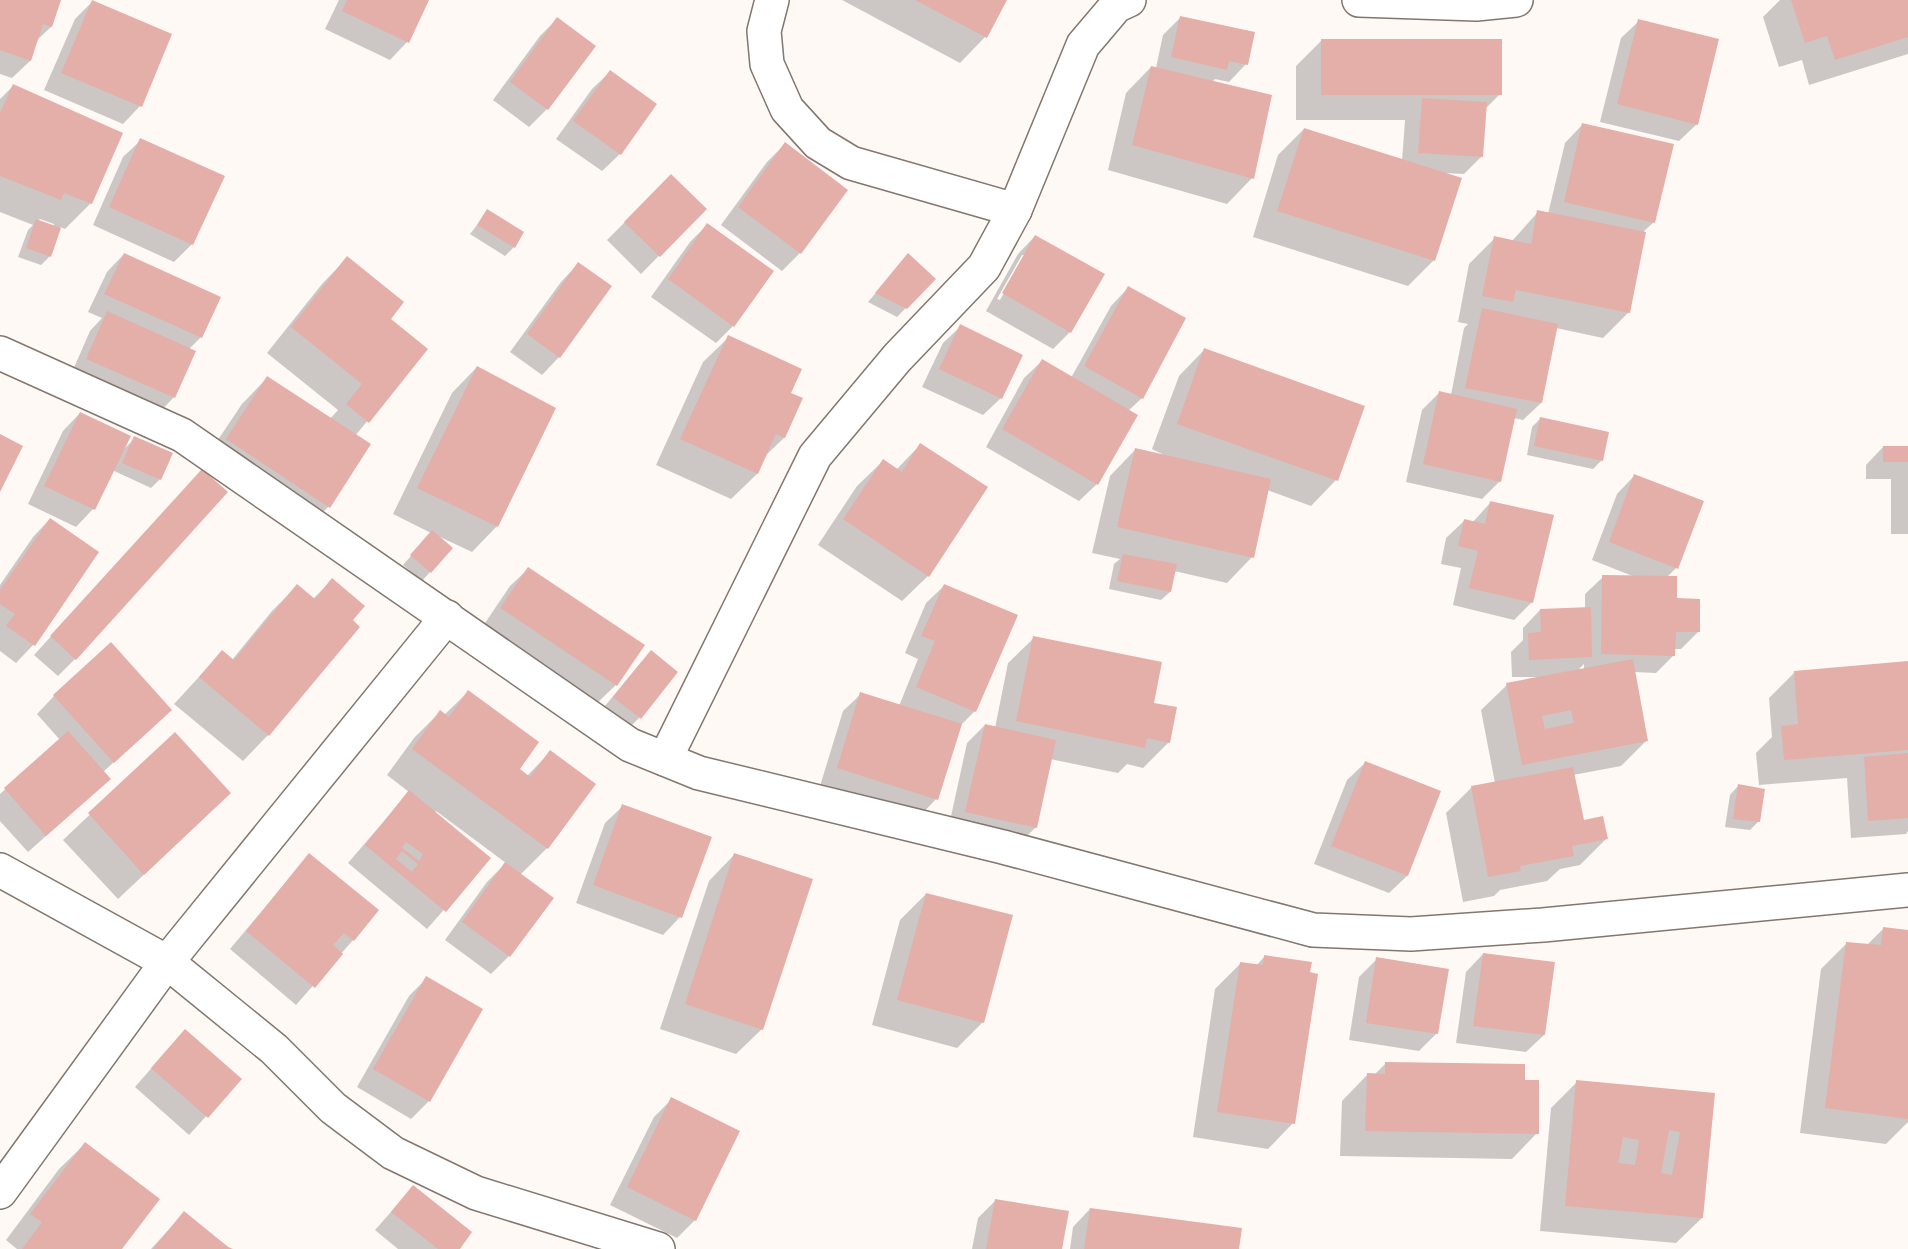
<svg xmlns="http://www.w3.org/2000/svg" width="1908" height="1249" font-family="'Space Grotesk',sans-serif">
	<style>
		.shadow { fill: #0003; fill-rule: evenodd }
		.building { fill: #e4aea9; fill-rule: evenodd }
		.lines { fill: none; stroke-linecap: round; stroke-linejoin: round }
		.minor-casing { stroke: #83766e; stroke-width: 36 }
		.minor { stroke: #fff; stroke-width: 33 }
	</style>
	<rect width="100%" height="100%" fill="#fff9f5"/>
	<g class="shadow">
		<path d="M 0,0 L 60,0 L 51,27 L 36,41 L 30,61 L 12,78 L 0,74 Z"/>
		<path d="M 339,0 L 427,0 L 407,42 L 390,60 L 325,29 Z"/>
		<path d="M 842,0 L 1005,0 L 985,37 L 960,63 Z"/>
		<path d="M 1780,0 L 1908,0 L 1908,54 L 1809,85 L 1802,60 L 1779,67 L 1763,17 Z"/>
		<path d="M 92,2 L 140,106 L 123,124 L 44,90 L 75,19 Z"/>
		<path d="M 1181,17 L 1246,64 L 1229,82 L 1215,79 L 1212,82 L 1252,178 L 1227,204 L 1108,170 L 1126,93 L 1151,67 L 1156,68 L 1163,35 Z"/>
		<path d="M 557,19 L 547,109 L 529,127 L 493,100 L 540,36 Z"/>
		<path d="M 1639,21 L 1697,124 L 1679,141 L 1600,122 L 1621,38 Z"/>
		<path d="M 1321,41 L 1500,94 L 1485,109 L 1482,156 L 1464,174 L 1444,173 L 1434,260 L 1408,286 L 1253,237 L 1278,155 L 1304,129 L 1402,161 L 1405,120 L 1296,120 L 1296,66 Z"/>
		<path d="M 610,72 L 620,154 L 602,171 L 556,139 L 592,89 Z"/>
		<path d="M 13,86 L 91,203 L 65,229 L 60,227 L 50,256 L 41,265 L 18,257 L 28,230 L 33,225 L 0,212 L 0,99 ZM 40,219 L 54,224 L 53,227 L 37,221 Z"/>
		<path d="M 1582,125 L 1654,222 L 1644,231 L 1629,312 L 1603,338 L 1556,328 L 1541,403 L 1523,420 L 1514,418 L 1500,481 L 1482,499 L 1406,482 L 1422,410 L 1439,393 L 1451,395 L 1464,328 L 1468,324 L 1458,322 L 1469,264 L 1495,238 L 1512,241 L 1538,212 L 1548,214 L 1565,143 Z"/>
		<path d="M 141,140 L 223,177 L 192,244 L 174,262 L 93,225 L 123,157 Z"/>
		<path d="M 785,144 L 846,190 L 800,253 L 782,271 L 721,225 L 767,162 Z"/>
		<path d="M 671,176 L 705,209 L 641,274 L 607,240 Z"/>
		<path d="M 488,211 L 514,247 L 505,256 L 470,234 Z"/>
		<path d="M 707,225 L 733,326 L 716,343 L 651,297 L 690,242 Z"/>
		<path d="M 1035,236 L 1070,332 L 1053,349 L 986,311 L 1018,254 ZM 1022,255 L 1025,255 L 1000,300 L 997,299 Z"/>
		<path d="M 124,254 L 201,337 L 189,349 L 174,397 L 157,415 L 70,377 L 90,331 L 102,318 L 88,312 L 107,272 Z"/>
		<path d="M 908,255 L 934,279 L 897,317 L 868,302 Z"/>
		<path d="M 347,258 L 389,319 L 426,349 L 355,436 L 369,445 L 328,507 L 303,533 L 201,465 L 242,404 L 267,378 L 330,419 L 338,410 L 267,353 L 322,284 Z"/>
		<path d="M 578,264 L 559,357 L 542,375 L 510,352 L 561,282 Z"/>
		<path d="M 1128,288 L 1142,398 L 1128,411 L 1097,484 L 1079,501 L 986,447 L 1024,378 L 1042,361 L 1071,378 L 1111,306 Z"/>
		<path d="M 961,326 L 1001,398 L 983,415 L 922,387 L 943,343 Z"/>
		<path d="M 729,337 L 789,394 L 801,399 L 784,438 L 764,457 L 757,474 L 731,499 L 656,465 L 703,362 Z"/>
		<path d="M 1204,350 L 1336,480 L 1311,506 L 1267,490 L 1252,557 L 1227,583 L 1174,571 L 1170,592 L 1161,600 L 1109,589 L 1114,564 L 1120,559 L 1092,553 L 1110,476 L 1135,450 L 1170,458 L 1152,449 L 1179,376 Z"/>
		<path d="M 477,367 L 497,526 L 472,552 L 438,536 L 430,572 L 422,581 L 403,565 L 431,533 L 393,514 L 452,393 Z"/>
		<path d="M 80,413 L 123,450 L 135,438 L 160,479 L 151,488 L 112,470 L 93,509 L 76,527 L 28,504 L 63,431 Z"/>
		<path d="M 1541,418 L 1602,460 L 1593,469 L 1527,455 L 1532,427 Z"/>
		<path d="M 921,444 L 928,576 L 902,601 L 818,545 L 857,486 L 883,461 L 896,470 Z"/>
		<path d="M 1883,447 L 1908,448 L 1908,534 L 1891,534 L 1891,479 L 1866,479 L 1866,465 Z"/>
		<path d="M 202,471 L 75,659 L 58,676 L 34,655 Z"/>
		<path d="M 1634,476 L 1676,568 L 1667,577 L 1675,599 L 1698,632 L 1681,649 L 1674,649 L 1674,655 L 1656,673 L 1634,672 L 1647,740 L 1621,766 L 1573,775 L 1583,822 L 1606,839 L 1580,865 L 1560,869 L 1547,881 L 1500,890 L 1494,896 L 1463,902 L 1446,813 L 1472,787 L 1495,783 L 1481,710 L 1507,685 L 1546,677 L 1512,677 L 1511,652 L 1523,640 L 1523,628 L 1540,610 L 1585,608 L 1585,594 L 1603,577 L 1635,577 L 1592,560 L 1617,494 ZM 1584,664 L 1584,670 L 1576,672 Z"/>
		<path d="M 1491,502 L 1532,602 L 1514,620 L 1453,605 L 1461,568 L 1441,564 L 1446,538 L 1464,521 L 1472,523 Z"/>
		<path d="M 50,519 L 97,553 L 33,645 L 16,663 L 0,651 L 0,585 L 33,537 Z"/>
		<path d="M 528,569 L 616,685 L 598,702 L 483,626 L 510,586 Z"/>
		<path d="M 332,580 L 351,620 L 268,735 L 243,761 L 174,704 L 222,652 L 232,660 L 272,611 L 297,586 L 313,599 Z"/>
		<path d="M 944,586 L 975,711 L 959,727 L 936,799 L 919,817 L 820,786 L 843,711 L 861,694 L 899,706 L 918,659 L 905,653 L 926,603 Z"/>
		<path d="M 1034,638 L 1152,704 L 1169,742 L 1143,768 L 1127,764 L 1118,773 L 1050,759 L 1036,827 L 1018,845 L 948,830 L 967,743 L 985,725 L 995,728 L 1008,663 Z"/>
		<path d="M 642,661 L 639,718 L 631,726 L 605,706 Z"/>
		<path d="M 1908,663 L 1908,831 L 1906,834 L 1851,838 L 1847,778 L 1759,785 L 1756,753 L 1772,737 L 1769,698 L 1794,673 Z"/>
		<path d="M 468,692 L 518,769 L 527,776 L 550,752 L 547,848 L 520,875 L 552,898 L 509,956 L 491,974 L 445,940 L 487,882 L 506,863 L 436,811 L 435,813 L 489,858 L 427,929 L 348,863 L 409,792 L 387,775 L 414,738 L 440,712 L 444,715 Z"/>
		<path d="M 54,696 L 153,727 L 103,772 L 91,796 L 28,852 L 0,821 L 0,794 L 60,740 L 37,714 Z"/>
		<path d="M 175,734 L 204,818 L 118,899 L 63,840 Z"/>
		<path d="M 1365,763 L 1439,792 L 1407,876 L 1389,893 L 1314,864 L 1347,780 Z"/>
		<path d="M 1738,786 L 1758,822 L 1750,830 L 1725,827 L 1730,795 Z"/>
		<path d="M 623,806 L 680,917 L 663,935 L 576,903 L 605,823 Z"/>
		<path d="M 309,855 L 353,940 L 296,1005 L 230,949 Z"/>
		<path d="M 734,855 L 762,1029 L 736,1054 L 660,1029 L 709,881 Z"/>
		<path d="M 926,894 L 983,1022 L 957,1048 L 872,1025 L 900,920 Z"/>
		<path d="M 1884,928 L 1908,931 L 1908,1122 L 1886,1144 L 1800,1133 L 1821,969 L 1847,943 L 1867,945 Z"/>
		<path d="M 1483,954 L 1544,1035 L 1526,1052 L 1456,1043 L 1466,972 Z"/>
		<path d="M 1264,957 L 1293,1123 L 1268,1149 L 1193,1137 L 1215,989 L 1241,963 L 1256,966 Z"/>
		<path d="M 1377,959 L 1437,1033 L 1419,1051 L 1349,1040 L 1359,977 Z"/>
		<path d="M 427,978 L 481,1009 L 428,1102 L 411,1119 L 357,1087 L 409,996 Z"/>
		<path d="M 168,1049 L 240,1079 L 189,1135 L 135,1087 Z"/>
		<path d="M 1385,1064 L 1523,1082 L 1537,1133 L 1512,1159 L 1340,1156 L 1342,1101 L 1367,1075 L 1374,1075 Z"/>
		<path d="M 1577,1082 L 1713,1094 L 1702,1218 L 1676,1243 L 1540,1231 L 1551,1108 Z"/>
		<path d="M 672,1099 L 695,1220 L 677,1238 L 610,1205 L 654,1117 Z"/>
		<path d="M 85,1144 L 121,1249 L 17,1249 L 6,1240 L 59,1169 Z"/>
		<path d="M 413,1187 L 458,1249 L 398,1249 L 375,1230 Z"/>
		<path d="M 996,1200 L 1061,1249 L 972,1249 L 978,1218 Z"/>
		<path d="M 1090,1209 L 1238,1249 L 1070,1249 L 1073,1227 Z"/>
		<path d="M 184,1213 L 231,1249 L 151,1249 Z"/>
	</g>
	<g class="building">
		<path d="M 0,0 L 61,0 L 52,27 L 43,24 L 31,61 L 0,50 Z"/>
		<path d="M 92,0 L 172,34 L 142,107 L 61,73 Z"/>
		<path d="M 347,0 L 429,0 L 409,43 L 342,11 Z"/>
		<path d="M 915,0 L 1007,0 L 987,38 Z"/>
		<path d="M 1791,0 L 1908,0 L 1908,37 L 1835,60 L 1827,36 L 1805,43 Z"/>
		<path d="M 1180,16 L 1255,32 L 1248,65 L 1229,61 L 1227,70 L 1171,57 Z"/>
		<path d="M 557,17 L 596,46 L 548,110 L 510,82 Z"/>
		<path d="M 1638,19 L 1719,39 L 1698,125 L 1617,104 Z"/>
		<rect x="1321" y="39" width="181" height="56"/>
		<path d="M 1151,66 L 1272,95 L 1254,179 L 1132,145 Z"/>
		<path d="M 610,70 L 657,104 L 621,155 L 573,121 Z"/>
		<path d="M 13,84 L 123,133 L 92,204 L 64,193 L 61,200 L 0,176 L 0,113 Z"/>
		<path d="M 1422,98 L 1487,102 L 1483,157 L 1418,153 Z"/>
		<path d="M 1582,123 L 1674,144 L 1655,223 L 1564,202 Z"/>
		<path d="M 1304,128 L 1462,178 L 1435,261 L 1277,211 Z"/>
		<path d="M 140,138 L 225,176 L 193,245 L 109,207 Z"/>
		<path d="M 785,142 L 848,190 L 801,254 L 738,207 Z"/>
		<path d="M 671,174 L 707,209 L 660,257 L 624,222 Z"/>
		<path d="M 487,209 L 524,232 L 515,248 L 477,225 Z"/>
		<path d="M 1537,210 L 1646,232 L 1630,313 L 1516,290 L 1513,302 L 1482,296 L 1494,236 L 1531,244 Z"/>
		<path d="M 36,219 L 61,228 L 51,257 L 26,248 Z"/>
		<path d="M 707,223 L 774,271 L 734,327 L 668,279 Z"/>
		<path d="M 1035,235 L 1105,274 L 1071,333 L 1002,293 Z"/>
		<path d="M 124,253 L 221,297 L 202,338 L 104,294 Z"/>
		<path d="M 908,253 L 936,279 L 907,309 L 875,293 Z"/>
		<path d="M 347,256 L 404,302 L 391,319 L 428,349 L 369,423 L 346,404 L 362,384 L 291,327 Z"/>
		<path d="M 578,262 L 612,286 L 560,358 L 527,334 Z"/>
		<path d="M 1128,286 L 1186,318 L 1143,399 L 1084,366 Z"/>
		<path d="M 1482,308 L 1558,324 L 1542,403 L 1465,388 Z"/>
		<path d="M 107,311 L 196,351 L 175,398 L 86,359 Z"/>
		<path d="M 960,324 L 1023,355 L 1002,399 L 939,369 Z"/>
		<path d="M 728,335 L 802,369 L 791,393 L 803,398 L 785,438 L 776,434 L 758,474 L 680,439 Z"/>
		<path d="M 1204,348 L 1365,406 L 1338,481 L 1177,424 Z"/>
		<path d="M 1042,359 L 1138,415 L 1098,485 L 1002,429 Z"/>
		<path d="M 477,366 L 556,408 L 498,527 L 417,488 Z"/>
		<path d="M 267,376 L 371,444 L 330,508 L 226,439 Z"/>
		<path d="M 1439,391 L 1517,409 L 1501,482 L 1423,464 Z"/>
		<path d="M 80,412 L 131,436 L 95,510 L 44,486 Z"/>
		<path d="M 1540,417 L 1609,432 L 1603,461 L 1534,446 Z"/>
		<path d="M 0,434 L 23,446 L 0,492 Z"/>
		<path d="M 134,436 L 173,453 L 161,480 L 122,463 Z"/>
		<path d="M 920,443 L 988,487 L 929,577 L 843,519 L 883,459 L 902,472 Z"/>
		<rect x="1883" y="446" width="25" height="16"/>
		<path d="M 1135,448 L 1271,479 L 1254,558 L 1117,527 Z"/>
		<path d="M 202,469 L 228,492 L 76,660 L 50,636 Z"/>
		<path d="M 1634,474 L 1704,501 L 1678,569 L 1609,542 Z"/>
		<path d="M 1490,501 L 1554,515 L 1533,603 L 1469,588 L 1478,551 L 1458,546 L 1464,519 L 1485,524 Z"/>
		<path d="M 50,518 L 99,552 L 35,646 L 6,626 L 15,614 L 0,604 L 0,590 Z"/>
		<path d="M 432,530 L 453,548 L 431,573 L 410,555 Z"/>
		<path d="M 1123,554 L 1177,564 L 1171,592 L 1117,581 Z"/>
		<path d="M 528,567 L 645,645 L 617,686 L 500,608 Z"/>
		<path d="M 1602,575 L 1677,576 L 1677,598 L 1700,599 L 1700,632 L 1676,632 L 1675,656 L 1601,654 Z"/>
		<path d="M 332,578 L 365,606 L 353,620 L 360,627 L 269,736 L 199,677 L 222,650 L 234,660 L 297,584 L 315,599 Z"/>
		<path d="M 944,584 L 1018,615 L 976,712 L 916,687 L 935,641 L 921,636 Z"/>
		<path d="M 1591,607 L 1592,657 L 1529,660 L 1528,633 L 1541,632 L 1540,609 Z"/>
		<path d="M 1033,636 L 1162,662 L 1154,703 L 1177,707 L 1170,743 L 1147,738 L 1145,748 L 1016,721 Z"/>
		<path d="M 111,642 L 172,710 L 114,763 L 53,695 Z"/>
		<path d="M 651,650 L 678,672 L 641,719 L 613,697 Z"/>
		<path d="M 1633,659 L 1648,741 L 1522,765 L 1506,683 ZM 1571,710 L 1574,723 L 1545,729 L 1542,716 Z"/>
		<path d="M 1908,661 L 1908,750 L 1784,760 L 1781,726 L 1798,724 L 1794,671 Z"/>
		<path d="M 468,690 L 539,742 L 520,769 L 530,777 L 550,750 L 596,784 L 548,849 L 412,749 L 440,710 L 449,717 Z"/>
		<path d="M 860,692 L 962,724 L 938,800 L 837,768 Z"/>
		<path d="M 985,724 L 1056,740 L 1037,828 L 965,812 Z"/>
		<path d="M 68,731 L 111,779 L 46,836 L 4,788 Z"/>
		<path d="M 175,732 L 231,793 L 144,875 L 88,813 Z"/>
		<path d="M 1908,753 L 1908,818 L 1868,821 L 1864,757 Z"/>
		<path d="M 1365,761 L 1441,791 L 1408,876 L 1331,846 Z"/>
		<path d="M 1573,767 L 1584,820 L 1603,816 L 1608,839 L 1572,846 L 1574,856 L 1520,866 L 1521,871 L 1488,877 L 1471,786 Z"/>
		<path d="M 1738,784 L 1765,789 L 1760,822 L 1733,819 Z"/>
		<path d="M 409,790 L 491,858 L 446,912 L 365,845 ZM 406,842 L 423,854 L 419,861 L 402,848 ZM 402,851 L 418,864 L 412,872 L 396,859 Z"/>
		<path d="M 622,804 L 712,837 L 682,918 L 593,885 Z"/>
		<path d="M 309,853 L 379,910 L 354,941 L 344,933 L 333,945 L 343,954 L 315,988 L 246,931 Z"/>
		<path d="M 734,853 L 813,879 L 763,1030 L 685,1004 Z"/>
		<path d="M 505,862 L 554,898 L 510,957 L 462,922 Z"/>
		<path d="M 926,893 L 1013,915 L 984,1023 L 897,1000 Z"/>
		<path d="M 1883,927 L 1908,930 L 1908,1119 L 1825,1108 L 1846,942 L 1881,945 Z"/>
		<path d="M 1483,953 L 1555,962 L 1545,1035 L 1473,1026 Z"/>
		<path d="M 1264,955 L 1312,962 L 1310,972 L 1318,974 L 1295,1124 L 1217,1112 L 1240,962 L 1263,965 Z"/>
		<path d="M 1376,957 L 1449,969 L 1438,1034 L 1366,1023 Z"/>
		<path d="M 426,976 L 483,1009 L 430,1102 L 373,1069 Z"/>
		<path d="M 185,1029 L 242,1079 L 208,1118 L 151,1068 Z"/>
		<path d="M 1385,1062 L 1525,1064 L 1525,1080 L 1539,1080 L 1539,1134 L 1365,1131 L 1367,1073 L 1385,1074 Z"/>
		<path d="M 1576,1080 L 1715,1093 L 1703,1218 L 1565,1206 ZM 1669,1130 L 1680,1132 L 1672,1175 L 1661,1173 ZM 1623,1137 L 1639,1140 L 1635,1165 L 1618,1163 Z"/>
		<path d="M 671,1097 L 740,1131 L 696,1221 L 627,1187 Z"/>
		<path d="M 85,1142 L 160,1199 L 122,1249 L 22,1249 L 42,1222 L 30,1214 Z"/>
		<path d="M 413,1185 L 472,1232 L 460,1249 L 438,1249 L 391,1212 Z"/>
		<path d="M 995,1199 L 1069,1211 L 1062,1249 L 986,1249 Z"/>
		<path d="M 1090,1208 L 1242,1228 L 1239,1249 L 1084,1249 Z"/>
		<path d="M 184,1211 L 228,1247 L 233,1249 L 153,1249 Z"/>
	</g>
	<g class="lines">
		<g class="minor-casing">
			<g id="minor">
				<path d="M 772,0 L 764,31 L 767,64 L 787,109 L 818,143 L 851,163 L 1015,210"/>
				<path d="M 1359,0 L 1476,4 L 1516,0"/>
				<path d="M 0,353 L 182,435 L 630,745 L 699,773 L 1003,847 L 1313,930 L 1411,934 L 1543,925 L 1908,890"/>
				<path d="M 665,759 L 815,456 L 897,358 L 984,267 L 1015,210 L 1083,45 L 1116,6 L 1129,0"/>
				<path d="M 0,870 L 167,962 L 274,1049 L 333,1108 L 393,1153 L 476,1193 L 658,1249"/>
				<path d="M 0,1192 L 167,962 L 447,617"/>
			</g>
		</g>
		<use href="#minor" class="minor"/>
	</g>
</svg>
